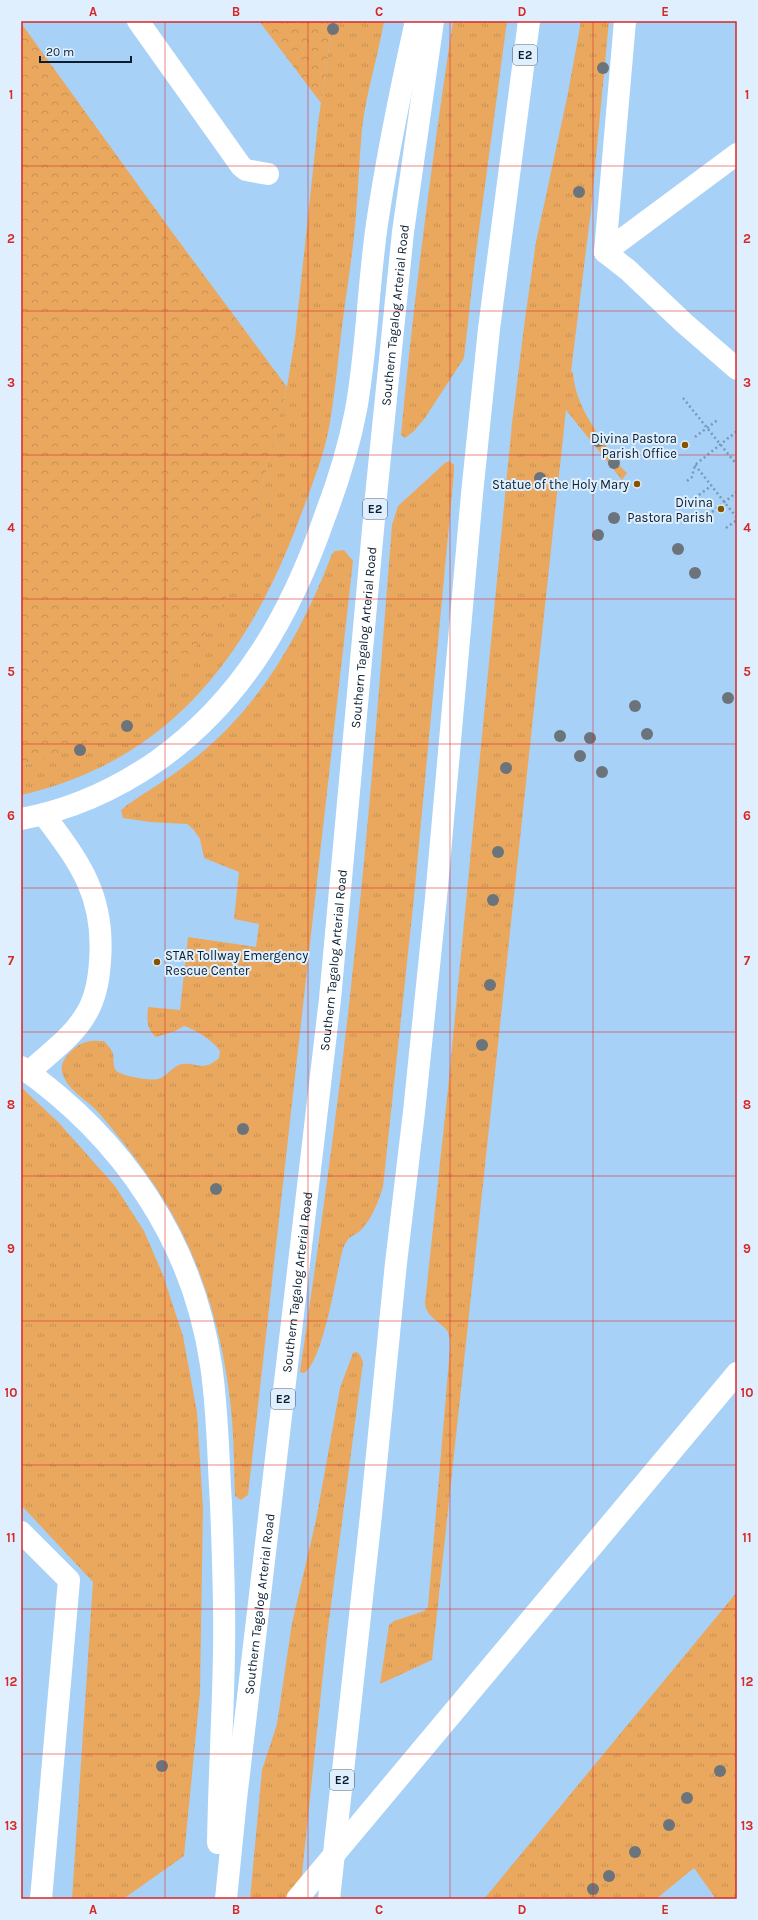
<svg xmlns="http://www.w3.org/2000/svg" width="758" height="1920" font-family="Karla,sans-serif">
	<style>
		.grass { fill: url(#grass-tufts) }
		.forest { fill: url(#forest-crowns) }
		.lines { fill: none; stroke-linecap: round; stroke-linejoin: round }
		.path { stroke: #789aba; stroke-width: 2.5; stroke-dasharray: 2 3; stroke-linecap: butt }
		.minor { stroke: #fff; stroke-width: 22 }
		.highway { stroke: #fff; stroke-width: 22 }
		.tree { fill: #6b747b }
		.grid { fill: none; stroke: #d62828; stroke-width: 1; stroke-opacity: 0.55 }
		.poi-dot { fill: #875100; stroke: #dfeffd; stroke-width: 1.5 }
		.labels { text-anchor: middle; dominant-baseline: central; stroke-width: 4; stroke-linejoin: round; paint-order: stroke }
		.shield { fill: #dfeffd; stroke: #4a5d6e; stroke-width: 1 }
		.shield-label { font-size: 12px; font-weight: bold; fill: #0a1e30 }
		.street-label { font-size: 13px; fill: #0a1e30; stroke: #dfeffd }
		.poi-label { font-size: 13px; fill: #0a1e30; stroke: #dfeffd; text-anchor: end }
		.neatline { fill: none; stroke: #d62828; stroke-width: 1.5 }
		.grid-label { font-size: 13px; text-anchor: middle; font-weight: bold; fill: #d62828 }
	</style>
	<defs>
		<pattern id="grass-tufts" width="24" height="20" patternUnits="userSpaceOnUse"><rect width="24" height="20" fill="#eaa85f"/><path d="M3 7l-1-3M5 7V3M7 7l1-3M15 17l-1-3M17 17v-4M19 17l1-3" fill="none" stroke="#c79053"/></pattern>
		<pattern id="forest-crowns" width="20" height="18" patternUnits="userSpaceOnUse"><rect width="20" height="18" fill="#eaa85f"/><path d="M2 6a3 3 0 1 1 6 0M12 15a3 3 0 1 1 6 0" fill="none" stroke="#c79053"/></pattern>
	</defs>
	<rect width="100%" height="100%" fill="#a8d1f7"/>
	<g class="grass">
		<path d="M 333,21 L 384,21 C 378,57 366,93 362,129 C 359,162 358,194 355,226 C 352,260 346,293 342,327 C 338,360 335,394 329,428 C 323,459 310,490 299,520 C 248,656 170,761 21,795 L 21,765 L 32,763 L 202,637 L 226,598 L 244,556 L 287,387 L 295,338 L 318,123 Z"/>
		<path d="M 453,21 L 507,21 L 475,260 L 464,358 L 425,418 L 414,431 L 405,438 L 401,435 C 414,296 432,159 453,21 Z"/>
		<path d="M 581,21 L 609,21 L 591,210 L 571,372 L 573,372 C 575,408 601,437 620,466 L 627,473 L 622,480 L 566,410 L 432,1660 L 380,1684 L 389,1625 L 394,1621 L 424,1611 L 428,1607 L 450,1348 C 450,1343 450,1337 448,1332 C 441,1321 426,1318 425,1303 L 449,1079 L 512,423 L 525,319 L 536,242 L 568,93 Z"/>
		<path d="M 449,461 L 454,465 L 454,472 L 414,897 L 383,1187 C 378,1202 373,1217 361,1230 C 357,1234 350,1236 347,1241 C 343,1246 341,1256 340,1261 C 335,1283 322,1363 304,1373 L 300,1372 C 319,1241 338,1109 352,977 C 369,827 380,676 392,525 L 398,506 L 445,463 Z"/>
		<path d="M 344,550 L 353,561 L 248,1495 L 241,1500 L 235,1496 C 234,1471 234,1445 232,1420 C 225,1334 199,1247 148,1176 C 133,1154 116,1133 98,1112 C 87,1100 66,1089 62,1072 C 59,1060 75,1045 86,1042 C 91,1040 99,1041 104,1041 C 107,1045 112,1049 113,1054 C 114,1059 113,1065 115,1069 C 118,1076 151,1081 158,1079 C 166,1077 171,1068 179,1065 C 195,1060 201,1074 219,1058 L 220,1051 C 215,1042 193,1028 184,1026 L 175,1031 L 156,1037 C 146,1029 147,1019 148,1007 L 180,1010 L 188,937 L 256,947 L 259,924 L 234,919 L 239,872 L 204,858 L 200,839 L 193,829 L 187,824 L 150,822 L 123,818 L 121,810 C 129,803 139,797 148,791 C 164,781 180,770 195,758 C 261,706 303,630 332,554 L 335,551 Z"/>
		<path d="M 21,1087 L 59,1123 L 115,1186 L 144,1231 L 163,1275 L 183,1336 L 197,1412 L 203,1508 L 200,1693 L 184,1856 L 123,1899 L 72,1899 L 93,1582 L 21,1505 Z"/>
		<path d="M 357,1352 L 360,1355 L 363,1362 L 327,1636 L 301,1884 L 287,1899 L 250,1899 L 262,1770 L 277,1724 L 292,1623 L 316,1520 L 340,1388 L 353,1353 Z"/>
		<path d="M 737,1592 L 737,1899 L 716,1899 L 694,1868 L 656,1899 L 484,1899 Z"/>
	</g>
	<g class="forest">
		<path d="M 259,21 L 333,21 L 321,103 Z"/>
		<path d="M 21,23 L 172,232 L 287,387 C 278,425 268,463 258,501 C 254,519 250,539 244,557 C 209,654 125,745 21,765 Z"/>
	</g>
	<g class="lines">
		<g class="path">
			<path d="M 683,398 L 737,465"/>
			<path d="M 695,437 L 719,419"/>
			<path d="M 695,465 L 737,518"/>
			<path d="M 687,481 L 692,477 L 695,465 L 737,431"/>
			<path d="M 699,495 L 711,486"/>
			<path d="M 712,512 L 737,492"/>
			<path d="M 726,528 L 737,520"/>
		</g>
		<g class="minor">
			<path d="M 138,21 L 241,166 L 246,170 L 268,174"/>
			<path d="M 605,252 L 625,21"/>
			<path d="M 605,252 L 628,270 L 684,323 L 737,369"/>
			<path d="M 605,252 L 737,154"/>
			<path d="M 29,1072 C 48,1054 73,1037 86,1014 C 96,998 99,979 100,961 C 105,897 81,864 44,815"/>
			<path d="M 21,1532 L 69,1580 L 41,1899"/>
			<path d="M 297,1899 L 737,1373"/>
		</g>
		<g class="highway">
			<path d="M 21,819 C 71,810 115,790 157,761 C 243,700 291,614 325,516 C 338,482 349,446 356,410 C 367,349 368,286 377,224 C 387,156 401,88 416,21"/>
			<path d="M 21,1067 C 122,1138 193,1241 211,1365 C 218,1411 218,1458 221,1504 C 223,1554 225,1603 224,1653 C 223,1716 219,1780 218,1843"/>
			<path id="s1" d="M 226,1899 L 236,1799 L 330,999 L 377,486 L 403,232 L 433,21"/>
			<path d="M 329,1899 L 371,1515 L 396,1263 L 414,1112 L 436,898 L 472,494 L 489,329 L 529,21"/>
		</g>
	</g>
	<g class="tree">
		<circle cx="333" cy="29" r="6"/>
		<circle cx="603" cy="68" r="6"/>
		<circle cx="579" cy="192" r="6"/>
		<circle cx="598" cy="441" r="6"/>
		<circle cx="614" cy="463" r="6"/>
		<circle cx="540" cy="478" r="6"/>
		<circle cx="614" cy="518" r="6"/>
		<circle cx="598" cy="535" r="6"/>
		<circle cx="678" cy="549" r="6"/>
		<circle cx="695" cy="573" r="6"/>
		<circle cx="728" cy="698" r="6"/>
		<circle cx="635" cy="706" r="6"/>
		<circle cx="127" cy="726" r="6"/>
		<circle cx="647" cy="734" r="6"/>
		<circle cx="560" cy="736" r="6"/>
		<circle cx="590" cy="738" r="6"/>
		<circle cx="80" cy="750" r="6"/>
		<circle cx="580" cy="756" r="6"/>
		<circle cx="506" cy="768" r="6"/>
		<circle cx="602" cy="772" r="6"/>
		<circle cx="498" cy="852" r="6"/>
		<circle cx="493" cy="900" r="6"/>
		<circle cx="490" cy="985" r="6"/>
		<circle cx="482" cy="1045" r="6"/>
		<circle cx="243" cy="1129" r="6"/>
		<circle cx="216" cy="1189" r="6"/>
		<circle cx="162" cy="1766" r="6"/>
		<circle cx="720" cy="1771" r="6"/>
		<circle cx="687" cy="1798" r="6"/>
		<circle cx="669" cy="1825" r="6"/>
		<circle cx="635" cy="1852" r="6"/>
		<circle cx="609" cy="1876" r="6"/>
		<circle cx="593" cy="1889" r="6"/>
	</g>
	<path class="grid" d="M 165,21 L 165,1899M 308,21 L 308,1899M 450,21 L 450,1899M 593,21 L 593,1899M 21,166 L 737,166M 21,311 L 737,311M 21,455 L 737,455M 21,599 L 737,599M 21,744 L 737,744M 21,888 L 737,888M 21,1032 L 737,1032M 21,1176 L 737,1176M 21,1321 L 737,1321M 21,1465 L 737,1465M 21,1609 L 737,1609M 21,1754 L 737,1754"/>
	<g class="poi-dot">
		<circle cx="685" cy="445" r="4"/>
		<circle cx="637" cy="484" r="4"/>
		<circle cx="721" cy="509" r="4"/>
		<circle cx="157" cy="962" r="4"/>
	</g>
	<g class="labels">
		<g class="shield">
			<rect x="513" y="45" width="24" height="20" rx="3"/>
			<rect x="363" y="499" width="24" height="20" rx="3"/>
			<rect x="271" y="1389" width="24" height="20" rx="3"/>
			<rect x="330" y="1770" width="24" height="20" rx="3"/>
		</g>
		<g class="shield-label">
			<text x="525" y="55">E2</text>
			<text x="375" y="509">E2</text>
			<text x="283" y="1399">E2</text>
			<text x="342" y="1780">E2</text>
		</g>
		<g class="street-label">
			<text stroke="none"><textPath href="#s1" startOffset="1593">Southern Tagalog Arterial Road</textPath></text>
			<text stroke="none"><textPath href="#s1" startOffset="1269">Southern Tagalog Arterial Road</textPath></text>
			<text stroke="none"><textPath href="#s1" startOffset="945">Southern Tagalog Arterial Road</textPath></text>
			<text stroke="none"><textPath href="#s1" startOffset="621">Southern Tagalog Arterial Road</textPath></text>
			<text stroke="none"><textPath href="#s1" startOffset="297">Southern Tagalog Arterial Road</textPath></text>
		</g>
		<g class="poi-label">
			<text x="677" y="438">Divina Pastora<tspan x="677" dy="15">Parish Office</tspan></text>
			<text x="629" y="484">Statue of the Holy Mary</text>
			<text x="713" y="502">Divina<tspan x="713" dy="15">Pastora Parish</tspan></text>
			<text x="165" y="955" text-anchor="start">STAR Tollway Emergency<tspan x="165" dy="15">Rescue Center</tspan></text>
		</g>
	</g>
	<rect width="758" height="1920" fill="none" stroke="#dfeffd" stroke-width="44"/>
	<path d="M40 56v6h91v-6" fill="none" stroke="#0a1e30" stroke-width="2"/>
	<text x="46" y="56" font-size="12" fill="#0a1e30" stroke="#dfeffd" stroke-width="3" paint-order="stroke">20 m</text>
	<rect x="22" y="22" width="714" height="1876" class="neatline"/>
	<g class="grid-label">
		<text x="93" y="16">A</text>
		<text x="236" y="16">B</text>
		<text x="379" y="16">C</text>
		<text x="522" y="16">D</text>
		<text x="665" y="16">E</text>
		<text x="11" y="99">1</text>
		<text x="747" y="99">1</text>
		<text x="11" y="243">2</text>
		<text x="747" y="243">2</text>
		<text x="11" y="387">3</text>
		<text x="747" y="387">3</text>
		<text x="11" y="532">4</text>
		<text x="747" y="532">4</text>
		<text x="11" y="676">5</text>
		<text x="747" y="676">5</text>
		<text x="11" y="820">6</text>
		<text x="747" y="820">6</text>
		<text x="11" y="965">7</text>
		<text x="747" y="965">7</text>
		<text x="11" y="1109">8</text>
		<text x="747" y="1109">8</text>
		<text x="11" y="1253">9</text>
		<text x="747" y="1253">9</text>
		<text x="11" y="1397">10</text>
		<text x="747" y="1397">10</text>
		<text x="11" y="1542">11</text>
		<text x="747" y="1542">11</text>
		<text x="11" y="1686">12</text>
		<text x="747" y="1686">12</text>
		<text x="11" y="1830">13</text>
		<text x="747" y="1830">13</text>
		<text x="93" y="1914">A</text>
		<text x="236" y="1914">B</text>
		<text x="379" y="1914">C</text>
		<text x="522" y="1914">D</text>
		<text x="665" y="1914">E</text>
	</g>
</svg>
